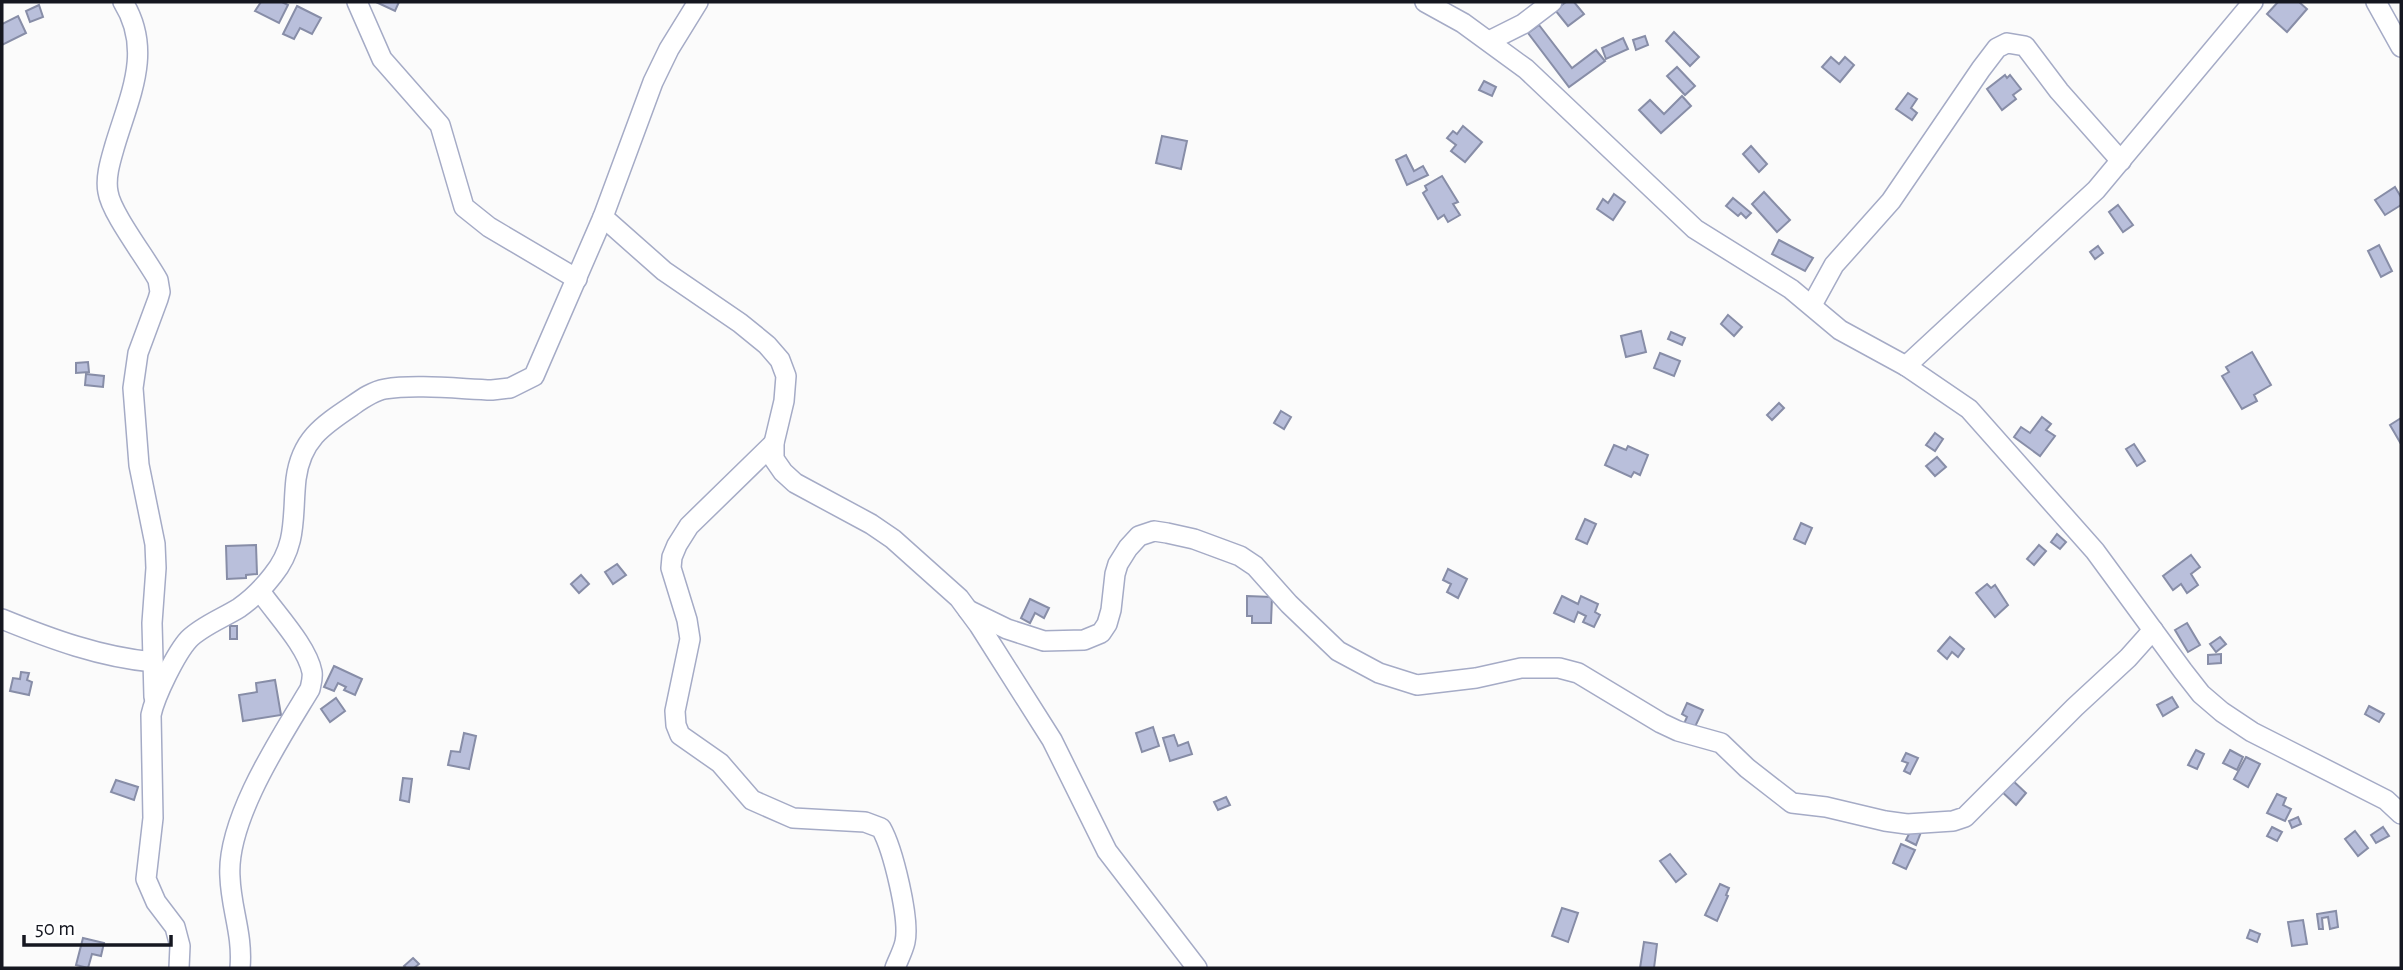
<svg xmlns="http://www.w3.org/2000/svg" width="2403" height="970" font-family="'Alegreya Sans',sans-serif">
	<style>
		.building { fill: #b9bfdb; stroke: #878da7; stroke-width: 2 }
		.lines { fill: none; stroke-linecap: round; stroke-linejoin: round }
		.minor-casing { stroke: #a5abc6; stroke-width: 22 }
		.minor { stroke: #fff; stroke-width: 19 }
	</style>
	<rect width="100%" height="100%" fill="#fbfbfb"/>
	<g class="building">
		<path d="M 261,2 L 282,2 L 288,5 L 279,23 L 255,11 Z"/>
		<path d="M 376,2 L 399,2 L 395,11 Z"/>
		<path d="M 1566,2 L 1574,2 L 1584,14 L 1568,26 L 1555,10 Z"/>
		<path d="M 2278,2 L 2299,2 L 2307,9 L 2287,32 L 2267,14 Z"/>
		<path d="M 39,5 L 43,17 L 30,22 L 26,11 Z"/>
		<path d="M 297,6 L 321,18 L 312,34 L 300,28 L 294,39 L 283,34 Z"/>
		<path d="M 18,16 L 26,33 L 2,45 L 2,24 Z"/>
		<path d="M 1539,25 L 1572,68 L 1596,50 L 1605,61 L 1569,87 L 1528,33 Z"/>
		<path d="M 1674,32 L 1699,57 L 1690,66 L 1666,41 Z"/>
		<path d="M 1645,36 L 1648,45 L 1636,50 L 1633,40 Z"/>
		<path d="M 1623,38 L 1628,49 L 1606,59 L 1602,48 Z"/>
		<path d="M 1831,57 L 1839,64 L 1845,57 L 1854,65 L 1840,82 L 1822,67 Z"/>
		<path d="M 1677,67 L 1695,86 L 1685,95 L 1667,76 Z"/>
		<path d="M 2005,75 L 2007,78 L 2010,75 L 2021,89 L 2013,95 L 2016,99 L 2002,110 L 1987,89 Z"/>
		<path d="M 1484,81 L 1496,87 L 1492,96 L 1479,90 Z"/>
		<path d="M 1908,93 L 1917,99 L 1911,108 L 1917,113 L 1912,120 L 1896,109 Z"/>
		<path d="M 1682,96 L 1691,106 L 1661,133 L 1639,110 L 1650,100 L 1664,114 Z"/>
		<path d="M 1463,126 L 1482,142 L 1465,162 L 1451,151 L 1456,145 L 1447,138 L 1453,131 L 1457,134 Z"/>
		<path d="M 1162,136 L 1187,141 L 1181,169 L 1156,163 Z"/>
		<path d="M 1751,146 L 1767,164 L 1759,172 L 1743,154 Z"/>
		<path d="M 1406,155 L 1414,171 L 1423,166 L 1428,175 L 1407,185 L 1396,160 Z"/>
		<path d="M 1442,176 L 1458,202 L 1453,204 L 1460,215 L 1448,222 L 1444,215 L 1438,219 L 1423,193 L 1427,190 L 1425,186 Z"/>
		<path d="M 2395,187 L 2401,197 L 2401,205 L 2385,215 L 2375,200 Z"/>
		<path d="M 1764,192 L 1790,220 L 1777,232 L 1752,204 Z"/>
		<path d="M 1614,194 L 1625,202 L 1613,220 L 1597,209 L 1603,199 L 1608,203 Z"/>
		<path d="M 1733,198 L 1751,213 L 1746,218 L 1741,213 L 1738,216 L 1726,206 Z"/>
		<path d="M 2118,205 L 2133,225 L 2123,232 L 2109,212 Z"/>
		<path d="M 1779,240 L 1813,258 L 1805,271 L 1772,254 Z"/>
		<path d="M 2379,245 L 2392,271 L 2381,277 L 2368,251 Z"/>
		<path d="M 2098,246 L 2103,253 L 2095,259 L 2090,252 Z"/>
		<path d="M 1728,315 L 1742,327 L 1734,336 L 1721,324 Z"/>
		<path d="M 1641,331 L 1646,352 L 1626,357 L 1621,336 Z"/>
		<path d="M 1671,332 L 1685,338 L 1682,345 L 1668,339 Z"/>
		<path d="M 2252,352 L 2271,385 L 2254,395 L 2257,401 L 2242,409 L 2222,376 L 2229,372 L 2226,367 Z"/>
		<path d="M 1660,353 L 1680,361 L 1674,376 L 1654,368 Z"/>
		<path d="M 88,362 L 89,372 L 76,373 L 76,363 Z"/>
		<path d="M 86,374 L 104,376 L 103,387 L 85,385 Z"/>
		<path d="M 1779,403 L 1784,408 L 1772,420 L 1767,415 Z"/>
		<path d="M 1281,411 L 1291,417 L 1284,429 L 1274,423 Z"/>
		<path d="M 2042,417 L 2051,424 L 2046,430 L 2055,436 L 2040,456 L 2014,437 L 2021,427 L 2030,433 Z"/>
		<path d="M 2401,418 L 2401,444 L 2390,425 Z"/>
		<path d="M 1935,433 L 1943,439 L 1935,451 L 1926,445 Z"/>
		<path d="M 2134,444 L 2145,461 L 2137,466 L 2126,449 Z"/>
		<path d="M 1614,445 L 1626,450 L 1628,446 L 1648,455 L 1640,475 L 1634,472 L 1631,477 L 1605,465 Z"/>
		<path d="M 1937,457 L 1946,467 L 1935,476 L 1926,466 Z"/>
		<path d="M 1585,519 L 1596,524 L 1587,544 L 1576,539 Z"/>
		<path d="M 1801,523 L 1812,528 L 1805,544 L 1794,539 Z"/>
		<path d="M 2057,534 L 2066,542 L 2060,549 L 2051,542 Z"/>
		<path d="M 256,545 L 257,574 L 246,575 L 246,578 L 227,579 L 226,546 Z"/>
		<path d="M 2039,545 L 2046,551 L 2034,565 L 2027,559 Z"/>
		<path d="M 2191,555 L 2200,567 L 2191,574 L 2198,585 L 2187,593 L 2181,584 L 2173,590 L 2163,576 Z"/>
		<path d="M 617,564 L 626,575 L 613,584 L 605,572 Z"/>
		<path d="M 1448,569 L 1467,579 L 1458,598 L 1447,592 L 1451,584 L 1443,580 Z"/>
		<path d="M 581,575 L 589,584 L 579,593 L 571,584 Z"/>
		<path d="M 1987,584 L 1991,588 L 1995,585 L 2008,605 L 1995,617 L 1976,593 Z"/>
		<path d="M 1247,596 L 1272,597 L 1271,623 L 1252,623 L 1252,616 L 1247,616 Z"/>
		<path d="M 1562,596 L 1578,604 L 1581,596 L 1598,604 L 1595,612 L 1600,615 L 1594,627 L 1583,622 L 1586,616 L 1578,612 L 1574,622 L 1554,613 Z"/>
		<path d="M 1030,599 L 1049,608 L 1044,618 L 1035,613 L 1030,623 L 1021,618 Z"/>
		<path d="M 2187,623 L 2200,645 L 2188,652 L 2175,630 Z"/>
		<rect x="230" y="626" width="7" height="13"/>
		<path d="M 1950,637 L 1964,649 L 1958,657 L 1952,652 L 1947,659 L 1938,651 Z"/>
		<path d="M 2220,637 L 2226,644 L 2216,652 L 2210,644 Z"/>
		<path d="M 2221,654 L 2221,663 L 2208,664 L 2208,655 Z"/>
		<path d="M 334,666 L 362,679 L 355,695 L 344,690 L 346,687 L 338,683 L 334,691 L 324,687 Z"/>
		<path d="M 21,672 L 29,673 L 27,680 L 32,682 L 29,695 L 10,691 L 13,678 L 20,679 Z"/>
		<path d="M 275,680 L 281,715 L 243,721 L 239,695 L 257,692 L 256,683 Z"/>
		<path d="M 2172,697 L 2178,707 L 2163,716 L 2157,705 Z"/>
		<path d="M 336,698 L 345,711 L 330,722 L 321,709 Z"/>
		<path d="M 1687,703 L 1703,710 L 1693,731 L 1683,726 L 1687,717 L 1682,714 Z"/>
		<path d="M 2369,706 L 2384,714 L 2379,722 L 2365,714 Z"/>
		<path d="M 1153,727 L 1159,746 L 1142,752 L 1136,733 Z"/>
		<path d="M 464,733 L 476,736 L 469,769 L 448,765 L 451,751 L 460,752 Z"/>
		<path d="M 1174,735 L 1178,746 L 1188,742 L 1192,754 L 1170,761 L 1163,738 Z"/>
		<path d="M 2196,750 L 2204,754 L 2197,769 L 2188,765 Z"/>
		<path d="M 2230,750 L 2243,757 L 2237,770 L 2223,763 Z"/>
		<path d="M 1906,753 L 1918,758 L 1910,774 L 1904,771 L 1908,763 L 1902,761 Z"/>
		<path d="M 2246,757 L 2260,764 L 2248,787 L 2234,779 Z"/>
		<path d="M 403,778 L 412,779 L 409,802 L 400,800 Z"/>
		<path d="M 2010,778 L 2026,793 L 2016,805 L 2000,790 Z"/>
		<path d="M 116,780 L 138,787 L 134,800 L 111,792 Z"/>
		<path d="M 2277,794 L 2286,798 L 2283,805 L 2291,809 L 2285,821 L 2267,813 Z"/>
		<path d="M 1226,797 L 1230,805 L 1218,810 L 1214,802 Z"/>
		<path d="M 2298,817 L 2301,824 L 2292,828 L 2289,821 Z"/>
		<path d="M 2272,827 L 2282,832 L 2277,841 L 2267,836 Z"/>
		<path d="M 2383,827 L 2389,836 L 2376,843 L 2371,835 Z"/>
		<path d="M 1912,828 L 1921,832 L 1916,845 L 1906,840 Z"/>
		<path d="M 2355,831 L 2368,848 L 2358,856 L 2345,839 Z"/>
		<path d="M 1901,844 L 1915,850 L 1906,869 L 1893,863 Z"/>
		<path d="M 1670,854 L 1686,874 L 1676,882 L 1660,861 Z"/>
		<path d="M 1720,884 L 1729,888 L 1726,895 L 1728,896 L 1717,921 L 1705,915 Z"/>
		<path d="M 1562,908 L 1578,913 L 1568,942 L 1552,936 Z"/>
		<path d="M 2336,911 L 2338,927 L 2330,929 L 2328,917 L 2322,918 L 2323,929 L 2319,929 L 2317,914 Z"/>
		<path d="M 2303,920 L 2307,944 L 2292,946 L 2288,922 Z"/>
		<path d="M 2250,930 L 2260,934 L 2257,942 L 2247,938 Z"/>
		<path d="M 83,938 L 104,943 L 101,956 L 92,954 L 88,968 L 76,965 Z"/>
		<path d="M 1644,942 L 1657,944 L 1654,968 L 1640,968 Z"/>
		<path d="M 413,958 L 419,964 L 414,968 L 406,968 L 404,966 Z"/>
	</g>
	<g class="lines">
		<g class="minor-casing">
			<g id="minor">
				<path d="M 123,2 C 153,50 130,95 115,145 C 111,159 105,177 108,192 C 111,213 146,258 158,280 L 160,292 L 158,299 L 138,353 L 133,388 L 139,465 L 155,544 L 156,568 L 152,623 L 154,697"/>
				<path d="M 357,2 L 382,59 L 440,125 L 464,207 L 489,227 L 577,279"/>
				<path d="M 1425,2 L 1463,23 L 1526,69 L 1695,229 L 1791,289 L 1840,330 L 1906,366 L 1969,409 L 2095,551 L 2183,671 L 2201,694 L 2222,712 L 2252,732 L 2386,800 L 2401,814"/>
				<path d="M 2376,2 L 2401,47"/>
				<path d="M 1489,41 L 1523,24 L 1552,2"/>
				<path d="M 603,217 L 664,271 L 740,323 L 767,345 L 780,360 L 786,376 L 784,401 L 774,443 L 774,459 L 783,472 L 795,483 L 871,524 L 893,539 L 959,598 L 979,625 L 1052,740 L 1107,851 L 1197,968"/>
				<path d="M 1812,305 L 1834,265 L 1891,201 L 1981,69 L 1997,48 L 2007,43 L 2025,46 L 2059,91 L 2121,161"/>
				<path d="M 1906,366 L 2096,190 L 2253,2"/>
				<path d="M 774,443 L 689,526 L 677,545 L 672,557 L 671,568 L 687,620 L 690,639 L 675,711 L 676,725 L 680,735 L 720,763 L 752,800 L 793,818 L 865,822 L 881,828 C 893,849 910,919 905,942 C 903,951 898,960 895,968"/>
				<path d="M 968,610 L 1007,629 L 1044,641 L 1084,640 L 1101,633 L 1107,624 L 1111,610 L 1115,574 L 1118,564 L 1128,548 L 1139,536 L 1154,531 L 1167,533 L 1194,539 L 1240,556 L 1255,566 L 1289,604 L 1338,651 L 1379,673 L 1417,685 L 1476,678 L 1521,668 L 1559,668 L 1578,673 L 1661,723 L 1678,731 L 1721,743 L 1747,768 L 1792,803 L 1826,807 L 1885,821 L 1907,824 L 1953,821 L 1965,817 L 2075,707 L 2128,658 L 2153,630"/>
				<path d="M 2,619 C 51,639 100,657 153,662"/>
				<path d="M 179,968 L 180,946 L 175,927 L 156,902 L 146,879 L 153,818 L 151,715 C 155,696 176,653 189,639 C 202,626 223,618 239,608 C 252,599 263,588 273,575 C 298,544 292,515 296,479 C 301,440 322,426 352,406 C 362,399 373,391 385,389 C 415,384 461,389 492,390 L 510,388 L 534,376 L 603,217 L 653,82 L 669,49 L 698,2"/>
				<path d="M 240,968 C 243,934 231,909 230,877 C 226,820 281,737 310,689 C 311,684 313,678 312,672 C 307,646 275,613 260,591"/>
			</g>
		</g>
		<use href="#minor" class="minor"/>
	</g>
	<rect width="2403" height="970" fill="none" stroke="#151720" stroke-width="7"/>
	<path d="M24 935v10h147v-10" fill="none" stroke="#151720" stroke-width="3.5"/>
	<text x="35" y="935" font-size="21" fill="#151720" stroke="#ffffff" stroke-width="5" paint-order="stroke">50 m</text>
</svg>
